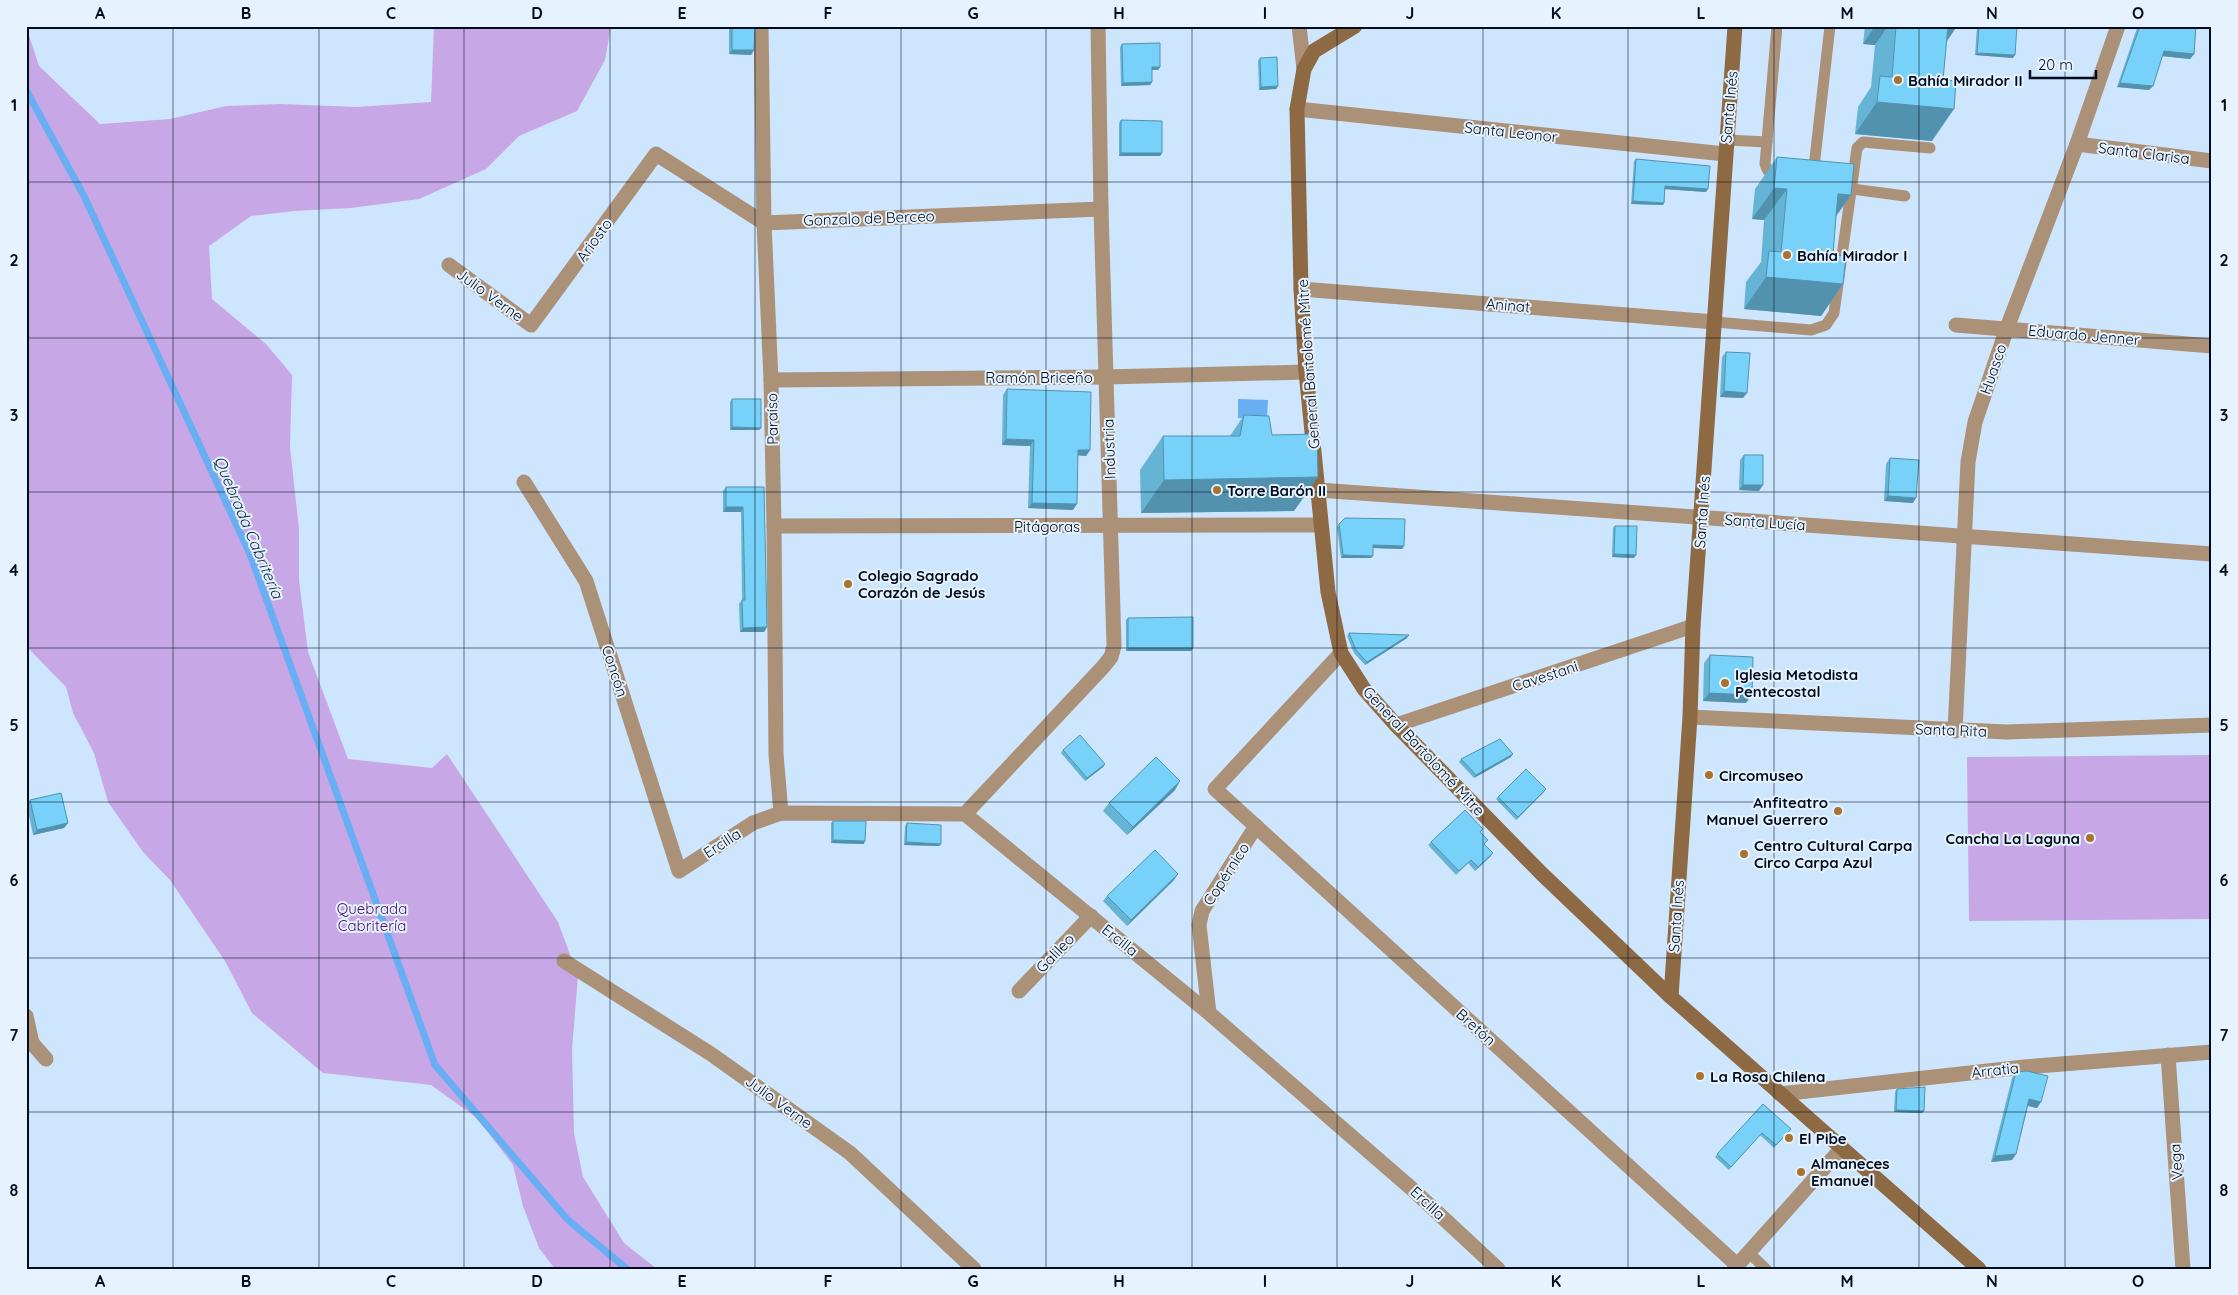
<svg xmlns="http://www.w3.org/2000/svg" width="2238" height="1295" font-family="Quicksand,sans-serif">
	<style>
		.green { fill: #c7a7e6 }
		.water { fill: #67aff2 }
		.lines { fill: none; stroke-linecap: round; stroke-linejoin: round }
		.stream { stroke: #67aff2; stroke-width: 7 }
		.lane { stroke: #aa9178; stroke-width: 11 }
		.street { stroke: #aa9178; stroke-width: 15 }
		.secondary { stroke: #8d6a44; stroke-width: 15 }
		.wall { fill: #66b4d5 }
		.shaded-wall { fill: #5392ae }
		.building { fill: #77d1f8; stroke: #5392ae }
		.grid { fill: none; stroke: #000c1f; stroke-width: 1; stroke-opacity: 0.55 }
		.poi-dot { fill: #aa722f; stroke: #e6f2fd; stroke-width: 2 }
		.labels { text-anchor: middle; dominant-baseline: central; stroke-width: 4; stroke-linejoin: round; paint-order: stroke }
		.poi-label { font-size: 15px; font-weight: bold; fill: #000c1f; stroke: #e6f2fd; text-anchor: start }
		.street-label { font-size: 15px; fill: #000c1f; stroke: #e6f2fd }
		.park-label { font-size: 15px; fill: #4a0e6f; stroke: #e6f2fd }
		.water-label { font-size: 16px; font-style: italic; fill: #0d2c47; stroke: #e6f2fd }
		.neatline { fill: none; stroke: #000c1f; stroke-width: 2 }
		.grid-label { font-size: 16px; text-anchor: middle; font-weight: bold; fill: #000c1f }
	</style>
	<rect width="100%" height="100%" fill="#cee6fd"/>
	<g class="green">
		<path d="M 26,26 L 39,66 L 100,124 L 170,119 L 226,106 L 281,104 L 357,107 L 431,102 L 434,26 L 611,26 L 605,60 L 577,111 L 519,136 L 486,169 L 419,199 L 351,208 L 294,211 L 251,216 L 209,246 L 212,299 L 266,344 L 292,375 L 290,447 L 299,529 L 299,580 L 308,652 L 348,759 L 432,768 L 447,754 L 558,922 L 578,976 L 572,1050 L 574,1133 L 583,1177 L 624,1243 L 657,1269 L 555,1269 L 539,1248 L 523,1206 L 513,1165 L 477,1118 L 431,1085 L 323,1073 L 252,1013 L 225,961 L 170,880 L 143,852 L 108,802 L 94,753 L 73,713 L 66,687 L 26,646 Z"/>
		<path d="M 2212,755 L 2212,919 L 1969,921 L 1967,757 Z"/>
	</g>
	<path class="water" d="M 1238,399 L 1268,400 L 1267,419 L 1238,418 Z"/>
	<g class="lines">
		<path class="stream" d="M 26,90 L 84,196 L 250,554 L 435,1065 L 568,1220 L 627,1269"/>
		<g class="lane">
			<path d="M 1777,26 L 1765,164 C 1768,173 1771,176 1781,177"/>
			<path d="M 1727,140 L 1767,142"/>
			<path d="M 1810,175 L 1814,167 L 1830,26"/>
			<path d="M 1852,189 L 1905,196"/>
			<path d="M 1715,322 L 1811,330 L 1826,325 L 1834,313 L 1857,148 L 1863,142 L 1930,148"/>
			<path d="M 1748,1252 L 1766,1269"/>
		</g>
		<g class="street">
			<path d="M 761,26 L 764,223 L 771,380 L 774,526 L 776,754 L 781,813"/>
			<path d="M 1299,26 L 1304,69"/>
			<path d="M 1297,109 L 1725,154"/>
			<path d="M 2077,144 L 2212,161"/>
			<path d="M 449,265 L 531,325 L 656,154 L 764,223 L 1101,209"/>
			<path d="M 1301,289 L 1715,322"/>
			<path d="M 1956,325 L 2212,346"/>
			<path d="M 771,380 L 1106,377 L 1306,372"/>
			<path d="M 524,482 L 586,581 L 679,871 L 753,823 L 781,813 L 965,814 L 1209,1013 L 1411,1188 L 1498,1269"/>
			<path d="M 1318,490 L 2212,554"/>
			<path d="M 774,526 L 1320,525"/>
			<path d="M 1341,653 L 1215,789 L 1737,1265"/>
			<path d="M 1690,717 L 2007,732 L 2212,725"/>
			<path d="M 1396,725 L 1693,626"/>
			<path d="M 1955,731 L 1968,462 L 1975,422 L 2007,328 L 2077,144 L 2118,26"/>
			<path d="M 965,814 L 1103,667 L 1111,657 L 1114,646 L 1101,209 L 1098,26"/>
			<path d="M 564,961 L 711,1054 L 850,1153 L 974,1269"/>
			<path d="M 1019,991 L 1091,916"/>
			<path d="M 1209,1013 L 1199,925 L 1202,911 L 1256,826"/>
			<path d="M 26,1016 L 32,1043 L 46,1059"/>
			<path d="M 2168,1055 L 2183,1269"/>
			<path d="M 1780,1094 L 2024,1067 L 2212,1052"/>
			<path d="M 1734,1269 L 1842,1148"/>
		</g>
		<g class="secondary">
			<path d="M 1355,26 L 1314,51 L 1304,69 L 1297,109 L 1301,289 L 1306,372 L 1328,592 L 1341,653 L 1364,689 L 1396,725 L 1542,874 L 1671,997 L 1979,1269"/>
			<path d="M 1671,997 L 1690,717 L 1693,626 L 1735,26"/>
		</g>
	</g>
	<g class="wall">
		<path d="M 729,26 L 755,26 L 754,50 L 751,55 L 729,54 Z"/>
		<path d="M 1865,26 L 1957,26 L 1947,41 L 1932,141 L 1855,134 L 1858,107 L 1871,87 L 1875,45 L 1863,44 Z"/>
		<path d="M 1977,26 L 2017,26 L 2013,58 L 1975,55 Z"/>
		<path d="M 2139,26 L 2196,26 L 2194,54 L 2190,59 L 2162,56 L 2153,86 L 2149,90 L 2117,87 L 2137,28 Z"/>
		<path d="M 1122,44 L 1160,67 L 1158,70 L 1152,70 L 1152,82 L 1150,85 L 1121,86 L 1120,47 Z"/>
		<path d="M 1260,58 L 1278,86 L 1276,89 L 1259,90 L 1258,61 Z"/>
		<path d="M 1121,120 L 1162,153 L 1160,156 L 1119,156 L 1119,123 Z"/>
		<path d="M 1777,157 L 1851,195 L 1836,216 L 1833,255 L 1843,284 L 1821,316 L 1744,309 L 1746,282 L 1761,262 L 1764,220 L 1752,219 L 1755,189 Z"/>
		<path d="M 1636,159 L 1706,192 L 1665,189 L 1663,205 L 1631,204 L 1634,161 Z"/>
		<path d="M 1726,352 L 1743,398 L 1720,397 L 1722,357 Z"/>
		<path d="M 1007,389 L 1090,450 L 1086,456 L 1078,455 L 1073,510 L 1028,508 L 1030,446 L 1002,445 L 1003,395 Z"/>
		<path d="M 732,399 L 761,428 L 759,430 L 730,430 L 730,402 Z"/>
		<path d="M 1244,415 L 1272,435 L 1294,511 L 1141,513 L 1140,470 L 1163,436 L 1230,436 Z"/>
		<path d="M 1744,455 L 1759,491 L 1739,490 L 1740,460 Z"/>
		<path d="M 1890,458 L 1913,503 L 1884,501 L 1886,464 Z"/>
		<path d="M 726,487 L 764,487 L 767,627 L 764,632 L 740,632 L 739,604 L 742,600 L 741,512 L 723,512 L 723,491 Z"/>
		<path d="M 1339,524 L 1404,546 L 1402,549 L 1373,548 L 1371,558 L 1341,558 L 1337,527 Z"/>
		<path d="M 1615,526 L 1634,558 L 1612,557 L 1613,528 Z"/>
		<path d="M 1128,618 L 1193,648 L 1191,651 L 1126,651 L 1126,620 Z"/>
		<path d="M 1349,633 L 1407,638 L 1365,665 L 1354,653 L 1347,636 Z"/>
		<path d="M 1710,655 L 1746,703 L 1703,701 L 1704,663 Z"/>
		<path d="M 1063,750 L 1105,764 L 1103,767 L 1085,781 L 1061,753 Z"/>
		<path d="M 1511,757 L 1474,778 L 1459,762 L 1461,759 Z"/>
		<path d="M 1546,789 L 1516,820 L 1496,799 L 1498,797 Z"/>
		<path d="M 1175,790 L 1127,835 L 1103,811 L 1109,803 Z"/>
		<path d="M 30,800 L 68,823 L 64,828 L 33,835 L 27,806 Z"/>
		<path d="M 833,821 L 864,844 L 831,843 L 831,823 Z"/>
		<path d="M 907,823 L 941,844 L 939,846 L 904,845 L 905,826 Z"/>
		<path d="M 1481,833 L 1485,845 L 1493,853 L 1490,857 L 1475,871 L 1468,863 L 1456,875 L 1428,845 L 1431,842 Z"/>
		<path d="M 1174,880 L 1127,926 L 1103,901 L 1107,896 Z"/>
		<path d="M 2016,1072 L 2041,1102 L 2037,1108 L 2028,1106 L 2016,1154 L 2012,1160 L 1991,1162 L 2012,1078 Z"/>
		<path d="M 1897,1089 L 1924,1111 L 1922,1113 L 1894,1112 L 1895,1092 Z"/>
		<path d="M 1763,1104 L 1791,1129 L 1774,1148 L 1760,1135 L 1729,1170 L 1715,1157 Z"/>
	</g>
	<g class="shaded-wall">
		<path d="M 1875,26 L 1888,26 L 1875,45 L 1863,44 Z"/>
		<path d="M 1944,26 L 1957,26 L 1940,51 Z"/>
		<path d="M 732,50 L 754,50 L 751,55 L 729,54 Z"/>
		<path d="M 2164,51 L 2194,54 L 2190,59 L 2161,56 Z"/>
		<path d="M 1977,53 L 2015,55 L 2013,58 L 1975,55 Z"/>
		<path d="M 1152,67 L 1160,67 L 1158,70 L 1150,70 Z"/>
		<path d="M 1152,82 L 1150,85 L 1121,86 L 1123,83 Z"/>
		<path d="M 2120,83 L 2153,86 L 2149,90 L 2117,87 Z"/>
		<path d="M 1278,86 L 1276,89 L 1259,90 L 1261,87 Z"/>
		<path d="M 1877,102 L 1954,109 L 1932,141 L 1855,134 Z"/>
		<path d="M 1121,153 L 1162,153 L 1160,156 L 1119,156 Z"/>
		<path d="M 1665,186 L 1708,189 L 1706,192 L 1663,189 Z"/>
		<path d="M 1774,188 L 1787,189 L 1764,220 L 1752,219 Z"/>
		<path d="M 1838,194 L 1851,195 L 1829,226 Z"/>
		<path d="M 1633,201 L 1664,203 L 1663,205 L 1631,204 Z"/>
		<path d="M 1766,277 L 1843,284 L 1821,316 L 1744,309 Z"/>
		<path d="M 1724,391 L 1747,393 L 1743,398 L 1720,397 Z"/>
		<path d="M 732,427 L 761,428 L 759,430 L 730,430 Z"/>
		<path d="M 1006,439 L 1034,440 L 1030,446 L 1002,445 Z"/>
		<path d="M 1078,450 L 1090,450 L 1086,456 L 1074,455 Z"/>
		<path d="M 1318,477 L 1294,511 L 1141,513 L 1164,480 Z"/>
		<path d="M 1743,485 L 1763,485 L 1759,491 L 1739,490 Z"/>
		<path d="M 1888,496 L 1916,498 L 1913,503 L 1884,501 Z"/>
		<path d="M 1032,503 L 1077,504 L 1073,510 L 1028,508 Z"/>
		<path d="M 726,507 L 743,507 L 741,512 L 723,512 Z"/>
		<path d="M 1373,545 L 1404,546 L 1402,549 L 1371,548 Z"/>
		<path d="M 1614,554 L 1636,555 L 1634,558 L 1612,557 Z"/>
		<path d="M 1343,555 L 1373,556 L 1371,558 L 1341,558 Z"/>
		<path d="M 767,627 L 764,632 L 740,632 L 743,628 Z"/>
		<path d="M 1409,635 L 1407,638 L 1365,665 L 1367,662 Z"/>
		<path d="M 1128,648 L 1193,648 L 1191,651 L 1126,651 Z"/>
		<path d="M 1709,693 L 1752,695 L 1746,703 L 1703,701 Z"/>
		<path d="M 1513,754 L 1511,757 L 1474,778 L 1476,775 Z"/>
		<path d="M 1105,764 L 1103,767 L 1085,781 L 1087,778 Z"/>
		<path d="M 1180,781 L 1175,790 L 1127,835 L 1133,827 Z"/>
		<path d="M 1546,789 L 1544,792 L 1516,820 L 1518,817 Z"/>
		<path d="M 68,823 L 64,828 L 33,835 L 37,830 Z"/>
		<path d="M 833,840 L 865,841 L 864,844 L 831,843 Z"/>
		<path d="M 906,842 L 941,844 L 939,846 L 904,845 Z"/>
		<path d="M 1493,853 L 1490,857 L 1475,871 L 1478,867 Z"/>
		<path d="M 1178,874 L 1174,880 L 1127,926 L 1131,920 Z"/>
		<path d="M 2029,1099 L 2041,1102 L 2037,1108 L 2025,1105 Z"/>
		<path d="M 1896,1110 L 1924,1111 L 1922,1113 L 1894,1112 Z"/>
		<path d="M 2016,1154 L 2012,1160 L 1991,1162 L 1995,1156 Z"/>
	</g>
	<g class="building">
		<path d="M 732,26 L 755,26 L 754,50 L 732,50 Z"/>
		<path d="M 1896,26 L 1948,26 L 1943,80 L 1956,81 L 1954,109 L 1877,102 L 1880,76 L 1892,77 Z"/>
		<path d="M 1979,26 L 2017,26 L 2015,55 L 1977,53 Z"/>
		<path d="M 2140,26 L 2196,26 L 2194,54 L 2164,51 L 2153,86 L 2120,83 Z"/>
		<path d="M 1160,43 L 1160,67 L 1152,67 L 1152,82 L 1123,83 L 1122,44 Z"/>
		<path d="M 1277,57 L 1278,86 L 1261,87 L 1260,58 Z"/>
		<path d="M 1121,120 L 1162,121 L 1162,153 L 1121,153 Z"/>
		<path d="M 1777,157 L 1854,164 L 1851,195 L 1838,194 L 1836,216 L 1833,255 L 1846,256 L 1843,284 L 1766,277 L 1769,251 L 1781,252 L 1787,189 L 1774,188 Z"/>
		<path d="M 1636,159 L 1710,166 L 1708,189 L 1665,186 L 1664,203 L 1633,201 Z"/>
		<path d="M 1726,352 L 1750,353 L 1747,393 L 1724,391 Z"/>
		<path d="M 1007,389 L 1091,392 L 1090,450 L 1078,450 L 1077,504 L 1032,503 L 1034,440 L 1006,439 Z"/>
		<path d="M 732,399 L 761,399 L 761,428 L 732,427 Z"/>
		<path d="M 1244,415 L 1269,416 L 1272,435 L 1317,434 L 1318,477 L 1164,480 L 1163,436 L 1240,436 Z"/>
		<path d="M 1744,455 L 1763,455 L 1763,485 L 1743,485 Z"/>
		<path d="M 1890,458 L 1919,460 L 1916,498 L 1888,496 Z"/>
		<path d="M 726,487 L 764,487 L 767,627 L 743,628 L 742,600 L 745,600 L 743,507 L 726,507 Z"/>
		<path d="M 1345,518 L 1405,519 L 1404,546 L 1373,545 L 1373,556 L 1343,555 L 1339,524 Z"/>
		<path d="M 1615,526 L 1637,526 L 1636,555 L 1614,554 Z"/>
		<path d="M 1193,617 L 1193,648 L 1128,648 L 1128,618 Z"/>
		<path d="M 1349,633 L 1409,635 L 1367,662 L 1356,650 Z"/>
		<path d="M 1710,655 L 1753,657 L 1752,695 L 1709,693 Z"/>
		<path d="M 1080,735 L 1105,764 L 1087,778 L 1063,750 Z"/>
		<path d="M 1500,739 L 1513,754 L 1476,775 L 1461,759 Z"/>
		<path d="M 1156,757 L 1180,781 L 1133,827 L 1109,803 Z"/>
		<path d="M 1526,769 L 1546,789 L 1518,817 L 1498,797 Z"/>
		<path d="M 61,793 L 68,823 L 37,830 L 30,800 Z"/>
		<path d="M 1465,810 L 1483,829 L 1480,832 L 1488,840 L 1484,844 L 1493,853 L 1478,867 L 1471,860 L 1459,871 L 1431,842 Z"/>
		<path d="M 833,821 L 866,821 L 865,841 L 833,840 Z"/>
		<path d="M 907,823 L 941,825 L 941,844 L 906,842 Z"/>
		<path d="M 1155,850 L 1178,874 L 1131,920 L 1107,896 Z"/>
		<path d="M 2027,1071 L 2048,1076 L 2041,1102 L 2029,1099 L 2016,1154 L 1995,1156 L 2016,1072 Z"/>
		<path d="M 1925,1087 L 1924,1111 L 1896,1110 L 1897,1089 Z"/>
		<path d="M 1763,1104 L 1791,1129 L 1776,1145 L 1762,1133 L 1731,1167 L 1717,1154 Z"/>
	</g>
	<path class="grid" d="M 173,26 L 173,1269M 319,26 L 319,1269M 464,26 L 464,1269M 610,26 L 610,1269M 755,26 L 755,1269M 901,26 L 901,1269M 1046,26 L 1046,1269M 1192,26 L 1192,1269M 1337,26 L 1337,1269M 1483,26 L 1483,1269M 1628,26 L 1628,1269M 1774,26 L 1774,1269M 1919,26 L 1919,1269M 2065,26 L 2065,1269M 26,182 L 2212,182M 26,338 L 2212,338M 26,492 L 2212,492M 26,648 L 2212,648M 26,802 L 2212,802M 26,958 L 2212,958M 26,1112 L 2212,1112"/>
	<g class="poi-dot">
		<circle cx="1898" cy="80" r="5"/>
		<circle cx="1787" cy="255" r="5"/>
		<circle cx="1217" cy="490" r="5"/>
		<circle cx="848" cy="584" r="5"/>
		<circle cx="1725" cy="683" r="5"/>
		<circle cx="1709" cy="775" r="5"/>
		<circle cx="1838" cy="811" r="5"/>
		<circle cx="2090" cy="838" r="5"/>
		<circle cx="1744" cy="854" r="5"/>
		<circle cx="1700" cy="1076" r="5"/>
		<circle cx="1789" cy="1138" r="5"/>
		<circle cx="1801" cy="1172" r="5"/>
	</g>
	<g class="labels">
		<g class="poi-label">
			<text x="1908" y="80">Bahía Mirador II</text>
			<text x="1797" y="255">Bahía Mirador I</text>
			<text x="1227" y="490">Torre Barón II</text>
			<text x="858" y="575">Colegio Sagrado<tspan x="858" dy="17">Corazón de Jesús</tspan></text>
			<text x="1735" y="674">Iglesia Metodista<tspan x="1735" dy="17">Pentecostal</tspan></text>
			<text x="1719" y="775">Circomuseo</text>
			<text x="1828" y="802" text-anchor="end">Anfiteatro<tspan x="1828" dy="17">Manuel Guerrero</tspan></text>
			<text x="2080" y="838" text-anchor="end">Cancha La Laguna</text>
			<text x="1754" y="845">Centro Cultural Carpa<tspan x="1754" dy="17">Circo Carpa Azul</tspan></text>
			<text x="1710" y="1076">La Rosa Chilena</text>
			<text x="1799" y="1138">El Pibe</text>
			<text x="1811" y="1163">Almaneces<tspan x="1811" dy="17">Emanuel</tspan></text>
		</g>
		<g class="street-label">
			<text transform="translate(1729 107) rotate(-85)">Santa Inés</text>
			<text transform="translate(1511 132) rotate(6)">Santa Leonor</text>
			<text transform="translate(2144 153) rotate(7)">Santa Clarisa</text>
			<text transform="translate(869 218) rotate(-2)">Gonzalo de Berceo</text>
			<text transform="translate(594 240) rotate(-54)">Ariosto</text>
			<text transform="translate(490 295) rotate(36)">Julio Verne</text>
			<text transform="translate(1508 305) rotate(5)">Aninat</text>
			<text transform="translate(2084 335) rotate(5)">Eduardo Jenner</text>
			<text transform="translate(1308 364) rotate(-94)">General Bartolomé Mitre</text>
			<text transform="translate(1993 369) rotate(-71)">Huasco</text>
			<text x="1039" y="377">Ramón Briceño</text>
			<text transform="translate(772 419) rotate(-91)">Paraíso</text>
			<text transform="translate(1109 449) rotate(-92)">Industria</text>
			<text transform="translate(1702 512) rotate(-86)">Santa Inés</text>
			<text transform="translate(1765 522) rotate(4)">Santa Lucía</text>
			<text x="1047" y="526">Pitágoras</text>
			<text transform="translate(615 671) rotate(72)">Concón</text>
			<text transform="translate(1545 676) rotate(-18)">Cavestani</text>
			<text transform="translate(1951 730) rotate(2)">Santa Rita</text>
			<text transform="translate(1424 751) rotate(47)">General Bartolomé Mitre</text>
			<text transform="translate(722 843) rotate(-33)">Ercilla</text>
			<text transform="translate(1226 874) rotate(-57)">Copérnico</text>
			<text transform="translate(1676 916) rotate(-86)">Santa Inés</text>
			<text transform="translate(1120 940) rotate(39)">Ercilla</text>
			<text transform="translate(1055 953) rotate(-46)">Galileo</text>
			<text transform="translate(1476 1027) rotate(42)">Bretón</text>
			<text transform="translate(1995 1070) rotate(-6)">Arratia</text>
			<text transform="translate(779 1102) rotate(36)">Julio Verne</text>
			<text transform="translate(2176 1162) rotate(-94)">Vega</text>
			<text transform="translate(1428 1203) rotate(43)">Ercilla</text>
		</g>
		<g class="park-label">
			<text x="372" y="908">Quebrada<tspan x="372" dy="17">Cabritería</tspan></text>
		</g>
		<g class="water-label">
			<text transform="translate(249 527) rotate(67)">Quebrada Cabritería</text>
		</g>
	</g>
	<rect width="2238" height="1295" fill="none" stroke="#e6f2fd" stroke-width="55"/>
	<path d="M2030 70v8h66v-8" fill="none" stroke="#000c1f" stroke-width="2.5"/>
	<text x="2038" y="70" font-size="15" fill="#000c1f" stroke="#e6f2fd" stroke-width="4" paint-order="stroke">20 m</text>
	<rect x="28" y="28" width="2182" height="1240" class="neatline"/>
	<g class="grid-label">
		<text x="100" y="19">A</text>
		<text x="246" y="19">B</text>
		<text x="391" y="19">C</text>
		<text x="537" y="19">D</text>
		<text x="682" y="19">E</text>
		<text x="828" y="19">F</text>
		<text x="973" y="19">G</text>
		<text x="1119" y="19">H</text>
		<text x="1265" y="19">I</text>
		<text x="1410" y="19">J</text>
		<text x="1556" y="19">K</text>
		<text x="1701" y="19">L</text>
		<text x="1847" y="19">M</text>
		<text x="1992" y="19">N</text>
		<text x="2138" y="19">O</text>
		<text x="14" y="111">1</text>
		<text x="2224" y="111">1</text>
		<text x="14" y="266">2</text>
		<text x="2224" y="266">2</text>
		<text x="14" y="421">3</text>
		<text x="2224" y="421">3</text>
		<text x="14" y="576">4</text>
		<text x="2224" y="576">4</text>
		<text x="14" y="731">5</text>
		<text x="2224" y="731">5</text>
		<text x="14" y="886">6</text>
		<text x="2224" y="886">6</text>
		<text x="14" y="1041">7</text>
		<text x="2224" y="1041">7</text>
		<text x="14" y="1196">8</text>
		<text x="2224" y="1196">8</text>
		<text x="100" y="1287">A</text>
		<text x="246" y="1287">B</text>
		<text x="391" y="1287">C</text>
		<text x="537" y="1287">D</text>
		<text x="682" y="1287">E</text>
		<text x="828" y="1287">F</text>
		<text x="973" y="1287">G</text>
		<text x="1119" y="1287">H</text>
		<text x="1265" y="1287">I</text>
		<text x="1410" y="1287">J</text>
		<text x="1556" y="1287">K</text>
		<text x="1701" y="1287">L</text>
		<text x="1847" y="1287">M</text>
		<text x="1992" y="1287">N</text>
		<text x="2138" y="1287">O</text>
	</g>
</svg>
